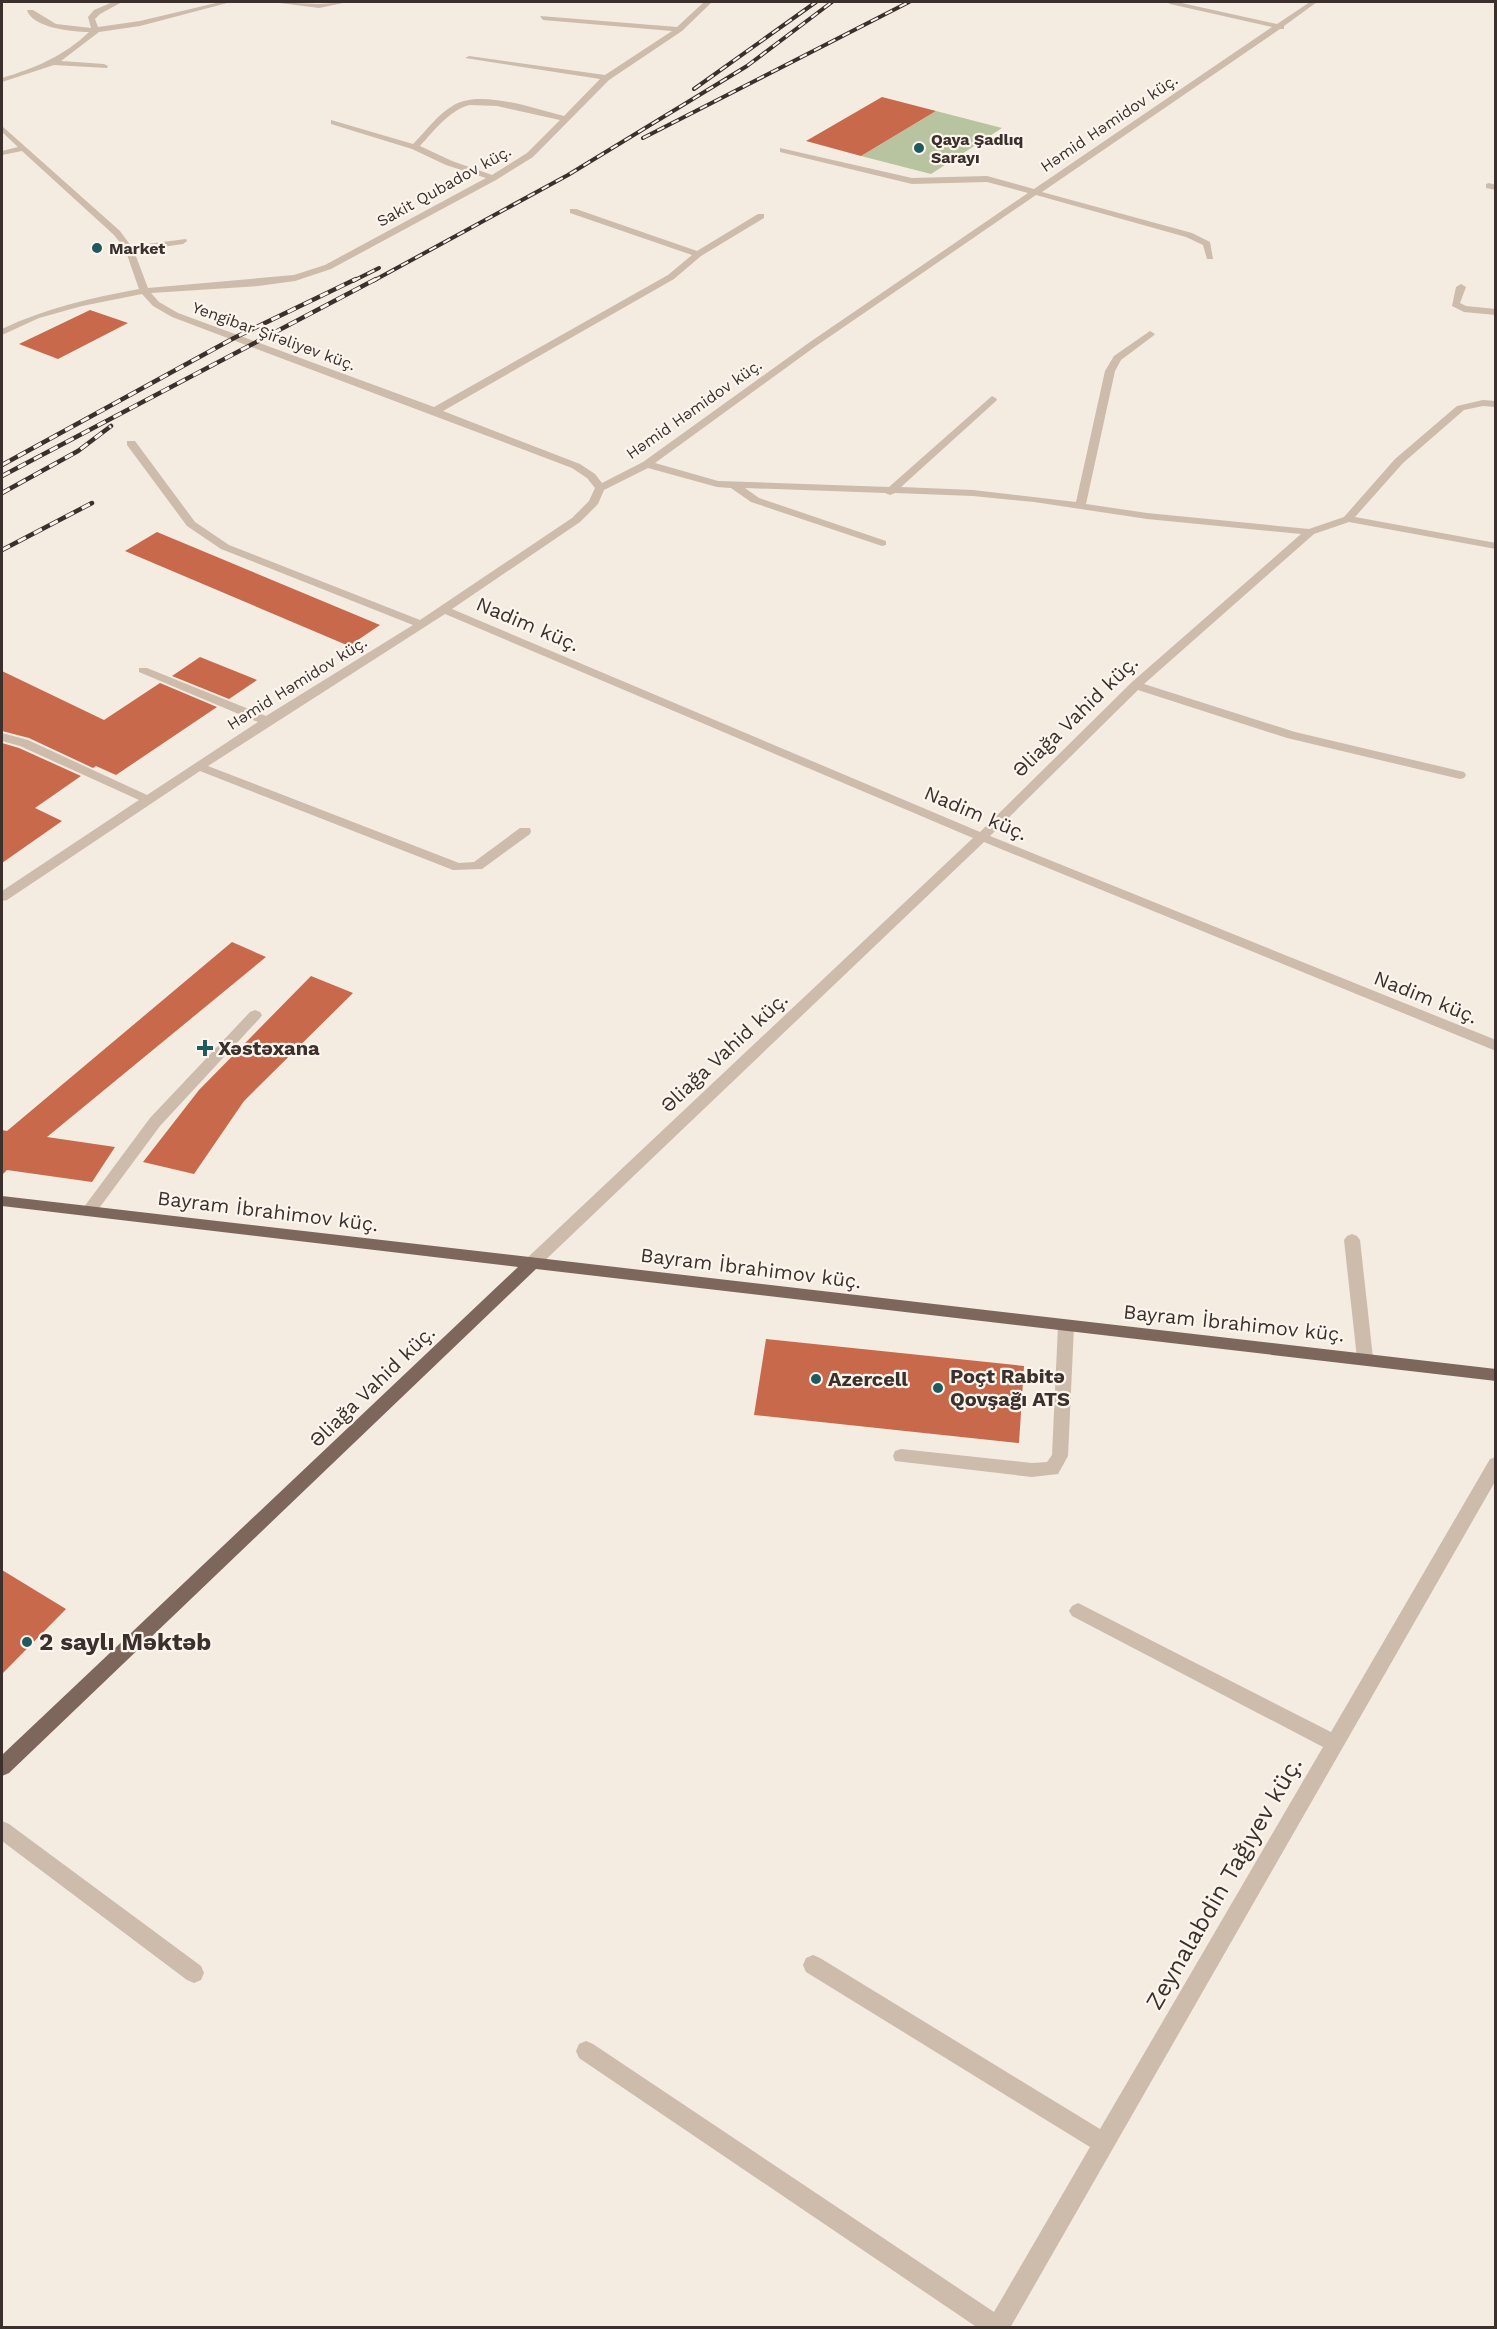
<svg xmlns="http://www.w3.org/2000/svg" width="1497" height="2329" font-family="'Work Sans',sans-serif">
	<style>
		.green { fill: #b8c4a0 }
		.building { fill: #c8694b }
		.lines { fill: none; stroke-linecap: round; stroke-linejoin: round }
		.minor { fill: #cdbbac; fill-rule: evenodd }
		.major { fill: #7d675c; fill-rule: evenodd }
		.rail-far1-casing { stroke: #3b302b; stroke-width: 4 }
		.rail-casing { stroke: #3b302b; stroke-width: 4.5 }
		.rail-far1 { stroke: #fbf5ee; stroke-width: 2; stroke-dasharray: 8; stroke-linecap: butt }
		.rail { stroke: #fbf5ee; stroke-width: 3; stroke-dasharray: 9; stroke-linecap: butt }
		.poi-dot { fill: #1f5a5e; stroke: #fbf5ee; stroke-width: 2 }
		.labels { text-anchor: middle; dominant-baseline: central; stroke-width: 4.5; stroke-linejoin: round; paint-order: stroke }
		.far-street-label { font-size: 16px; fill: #3b302b; stroke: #fbf5ee }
		.far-poi-label { font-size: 16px; font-weight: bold; fill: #3b302b; stroke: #fbf5ee; text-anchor: start }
		.street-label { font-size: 20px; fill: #3b302b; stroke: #fbf5ee }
		.poi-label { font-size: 20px; font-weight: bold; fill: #3b302b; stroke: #fbf5ee; text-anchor: start }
		.near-poi-label { font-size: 24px; font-weight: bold; fill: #3b302b; stroke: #fbf5ee; text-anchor: start }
		.near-street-label { font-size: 24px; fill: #3b302b; stroke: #fbf5ee }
	</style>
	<rect width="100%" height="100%" fill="#f4ebe1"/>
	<path class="green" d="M 936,111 L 1002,128 L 931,174 L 861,156 Z"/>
	<g class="building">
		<path d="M 882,97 L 936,111 L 861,156 L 806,141 Z"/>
		<path d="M 90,310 L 128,323 L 58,359 L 19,344 Z"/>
		<path d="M 157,532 L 380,625 L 349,646 L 125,551 Z"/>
		<path d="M 200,657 L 257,680 L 229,699 L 172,676 Z"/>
		<path d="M 2,671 L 104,720 L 160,683 L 217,707 L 116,775 L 96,766 L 93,768 L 29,738 L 2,731 Z"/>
		<path d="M 2,743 L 19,748 L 81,776 L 35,808 L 62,821 L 2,863 Z"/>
		<path d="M 232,942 L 266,957 L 47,1137 L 115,1147 L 92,1182 L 7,1170 L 2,1175 L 2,1130 L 7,1131 Z"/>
		<path d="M 311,976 L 353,993 L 244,1101 L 194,1174 L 143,1162 L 199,1090 Z"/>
		<path d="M 766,1339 L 1024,1366 L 1019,1443 L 754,1415 Z"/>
		<path d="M 2,1570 L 66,1609 L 2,1674 Z"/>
	</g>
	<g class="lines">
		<g class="minor">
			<path d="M 113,2 L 122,2 L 100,14 L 95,19 L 98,27 L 140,21 L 220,2 L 231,2 L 140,26 L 99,32 L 61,61 L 104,64 L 108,66 L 107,68 L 54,65 L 2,82 L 2,78 C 35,68 64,56 89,32 C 73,32 32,28 27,10 L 33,10 L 56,24 L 91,28 L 88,17 L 94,10 Z"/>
			<path d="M 272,2 L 319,4 L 348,2 L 319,8 Z"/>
			<path d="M 704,2 L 712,2 L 682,31 L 609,80 L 533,157 L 496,180 L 331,269 L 295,281 L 258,286 L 151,293 L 159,302 L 178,313 L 434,407 L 668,275 L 692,255 L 570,213 L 570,209 L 576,209 L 697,251 L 758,214 L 764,214 L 764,218 L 701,256 L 674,279 L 443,411 L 580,464 L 595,474 L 602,483 L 643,462 L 810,342 L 1028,193 L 987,182 L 912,184 L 780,152 L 780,148 L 912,178 L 987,176 L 1034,189 L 1272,27 L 1170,4 L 1167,2 L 1177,2 L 1277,24 L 1310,2 L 1317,2 L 1284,26 L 1284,29 L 1280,29 L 1042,192 L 1192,233 L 1210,242 L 1213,259 L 1207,259 L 1203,245 L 1186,237 L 1036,195 L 816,346 L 655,463 L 718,481 L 889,487 L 992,396 L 997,399 L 996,401 L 901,487 L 973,490 L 1076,502 L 1105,371 L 1114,356 L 1150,331 L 1155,334 L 1153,336 L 1121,360 L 1115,371 L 1086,504 L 1147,513 L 1309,529 L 1344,517 L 1395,459 L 1457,406 L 1483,400 L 1496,401 L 1496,407 L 1483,406 L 1464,410 L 1403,463 L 1355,517 L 1496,543 L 1496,549 L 1349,522 L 1314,534 L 1144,684 L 1295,732 L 1464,772 L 1466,775 L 1464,778 L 1460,779 L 1287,738 L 1138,690 L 990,836 L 1496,1040 L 1496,1051 L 984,842 L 537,1268 L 525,1268 L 523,1264 L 525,1260 L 973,838 L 445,614 L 208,766 L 459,863 L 474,862 L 520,828 L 530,828 L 531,831 L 530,834 L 482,869 L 453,870 L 200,771 L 7,900 L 2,901 L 2,891 L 139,800 L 20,746 L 2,741 L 2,733 L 28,740 L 147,795 L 258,722 L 139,672 L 139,668 L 147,668 L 266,716 L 413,625 L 221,549 L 187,526 L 127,445 L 127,441 L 135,441 L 195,522 L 229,545 L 420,620 L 572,518 L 589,501 L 595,488 L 587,478 L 572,468 L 172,317 L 153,306 L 142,294 L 82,306 L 39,318 L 2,335 L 2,329 C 46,308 91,298 139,289 L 125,249 L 114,235 L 22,151 L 2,155 L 2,151 L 18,147 L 2,132 L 2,126 L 120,231 L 131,246 L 186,239 L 187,241 L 183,244 L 134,251 L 148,288 L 294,275 L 325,265 L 486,178 L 446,165 L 412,149 L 331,124 L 331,120 L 413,144 C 426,131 438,114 454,105 C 481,89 535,109 564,116 L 600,79 L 465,58 L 469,56 L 605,75 L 672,31 L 543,20 L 540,16 L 677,27 ZM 470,105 L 497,106 L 560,120 L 527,153 L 492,175 L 452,161 L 420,146 C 434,131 449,110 470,105 ZM 648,468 L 717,487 L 731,488 L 751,502 L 882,546 L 886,545 L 886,541 L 759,498 L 745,488 L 885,493 L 890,495 L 895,493 L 973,496 L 1034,502 L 1147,519 L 1301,534 L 1132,682 L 980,832 L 452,609 L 580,522 L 598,504 L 604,490 Z"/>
			<path d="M 1489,183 L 1496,185 L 1496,190 L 1486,188 L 1486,184 Z"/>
			<path d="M 1461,284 L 1466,287 L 1460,303 L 1466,306 L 1496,309 L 1496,315 L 1464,312 L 1452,306 L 1456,287 Z"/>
			<path d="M 255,1010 L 260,1012 L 262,1015 L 260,1018 L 160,1126 L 94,1215 L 84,1215 L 81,1211 L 84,1207 L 150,1118 L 250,1012 Z"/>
			<path d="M 1352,1234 L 1357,1236 L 1360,1240 L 1373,1358 L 1371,1362 L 1365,1364 L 1359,1362 L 1357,1358 L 1344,1240 L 1347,1236 Z"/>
			<path d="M 1066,1320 L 1072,1322 L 1074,1326 L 1068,1456 L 1058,1474 L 1032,1477 L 895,1461 L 893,1456 L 895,1451 L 901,1449 L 1032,1463 L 1047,1462 L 1052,1455 L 1058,1326 L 1060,1322 Z"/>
			<path d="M 1496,1457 L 1496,1480 L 1010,2328 L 978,2328 L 579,2058 L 576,2051 L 579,2044 L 586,2041 L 593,2044 L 994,2312 L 1090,2147 L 806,1972 L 803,1965 L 806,1958 L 813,1955 L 820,1958 L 1100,2129 L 1323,1747 L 1072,1616 L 1069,1611 L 1072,1606 L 1078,1603 L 1084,1606 L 1331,1732 L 1490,1459 Z"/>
			<path d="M 2,1821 L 9,1824 L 201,1966 L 204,1973 L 201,1980 L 194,1983 L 187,1980 L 2,1841 Z"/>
		</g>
		<path class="major" d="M 2,1196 L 1496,1369 L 1496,1381 L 536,1269 L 9,1773 L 2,1776 L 2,1755 L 518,1267 L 2,1206 Z"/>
		<g class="rail-far1-casing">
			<g id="rail-far1">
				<path d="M 694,89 L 816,2"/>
				<path d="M 643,138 L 909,2"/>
				<path d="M 353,281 L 379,268"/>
				<path d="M 373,281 L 568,175 L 747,66 L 832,2"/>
			</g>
		</g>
		<g class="rail-casing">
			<g id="rail">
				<path d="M 2,465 L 234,338 L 356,279"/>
				<path d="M 2,476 L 376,279"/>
				<path d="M 2,493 L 78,451 L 111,426"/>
				<path d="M 2,550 L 92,503"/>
			</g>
		</g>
		<use href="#rail-far1" class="rail-far1"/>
		<use href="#rail" class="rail"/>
	</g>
	<g class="poi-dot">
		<circle cx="919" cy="148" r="6"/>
		<circle cx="97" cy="248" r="6"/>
		<path d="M202 1039h6v6h6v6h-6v6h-6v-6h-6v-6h6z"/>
		<circle cx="816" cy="1379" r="6"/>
		<circle cx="938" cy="1388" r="6"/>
		<circle cx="27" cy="1642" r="6"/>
	</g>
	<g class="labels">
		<g class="far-street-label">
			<text transform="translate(1109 123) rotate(-34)">Həmid Həmidov küç.</text>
			<text transform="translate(444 186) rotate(-29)">Sakit Qubadov küç.</text>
			<text transform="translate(274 336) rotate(20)">Yengibar Şirəliyev küç.</text>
			<text transform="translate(694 409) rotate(-35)">Həmid Həmidov küç.</text>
			<text transform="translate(297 683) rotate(-32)">Həmid Həmidov küç.</text>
		</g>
		<g class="far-poi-label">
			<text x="931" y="139">Qaya Şadlıq<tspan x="931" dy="18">Sarayı</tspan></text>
			<text x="109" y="248">Market</text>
		</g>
		<g class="street-label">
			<text transform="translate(528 624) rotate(23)">Nadim küç.</text>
			<text transform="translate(1075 716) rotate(-44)">Əliağa Vahid küç.</text>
			<text transform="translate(976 813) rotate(23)">Nadim küç.</text>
			<text transform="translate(1426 997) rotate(22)">Nadim küç.</text>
			<text transform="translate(724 1052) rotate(-43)">Əliağa Vahid küç.</text>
			<text transform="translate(268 1211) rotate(7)">Bayram İbrahimov küç.</text>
			<text transform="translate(751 1268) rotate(7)">Bayram İbrahimov küç.</text>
			<text transform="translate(1234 1323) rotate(6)">Bayram İbrahimov küç.</text>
			<text transform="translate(372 1386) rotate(-44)">Əliağa Vahid küç.</text>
		</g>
		<g class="poi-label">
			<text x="218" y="1048">Xəstəxana</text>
			<text x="950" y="1376">Poçt Rabitə<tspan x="950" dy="23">Qovşağı ATS</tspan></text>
			<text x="828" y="1379">Azercell</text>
		</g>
		<g class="near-poi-label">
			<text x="39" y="1642">2 saylı Məktəb</text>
		</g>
		<g class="near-street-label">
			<text transform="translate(1224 1883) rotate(-60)">Zeynalabdin Tağıyev küç.</text>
		</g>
	</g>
	<rect width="1497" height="2329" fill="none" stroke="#3b302b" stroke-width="6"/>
</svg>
